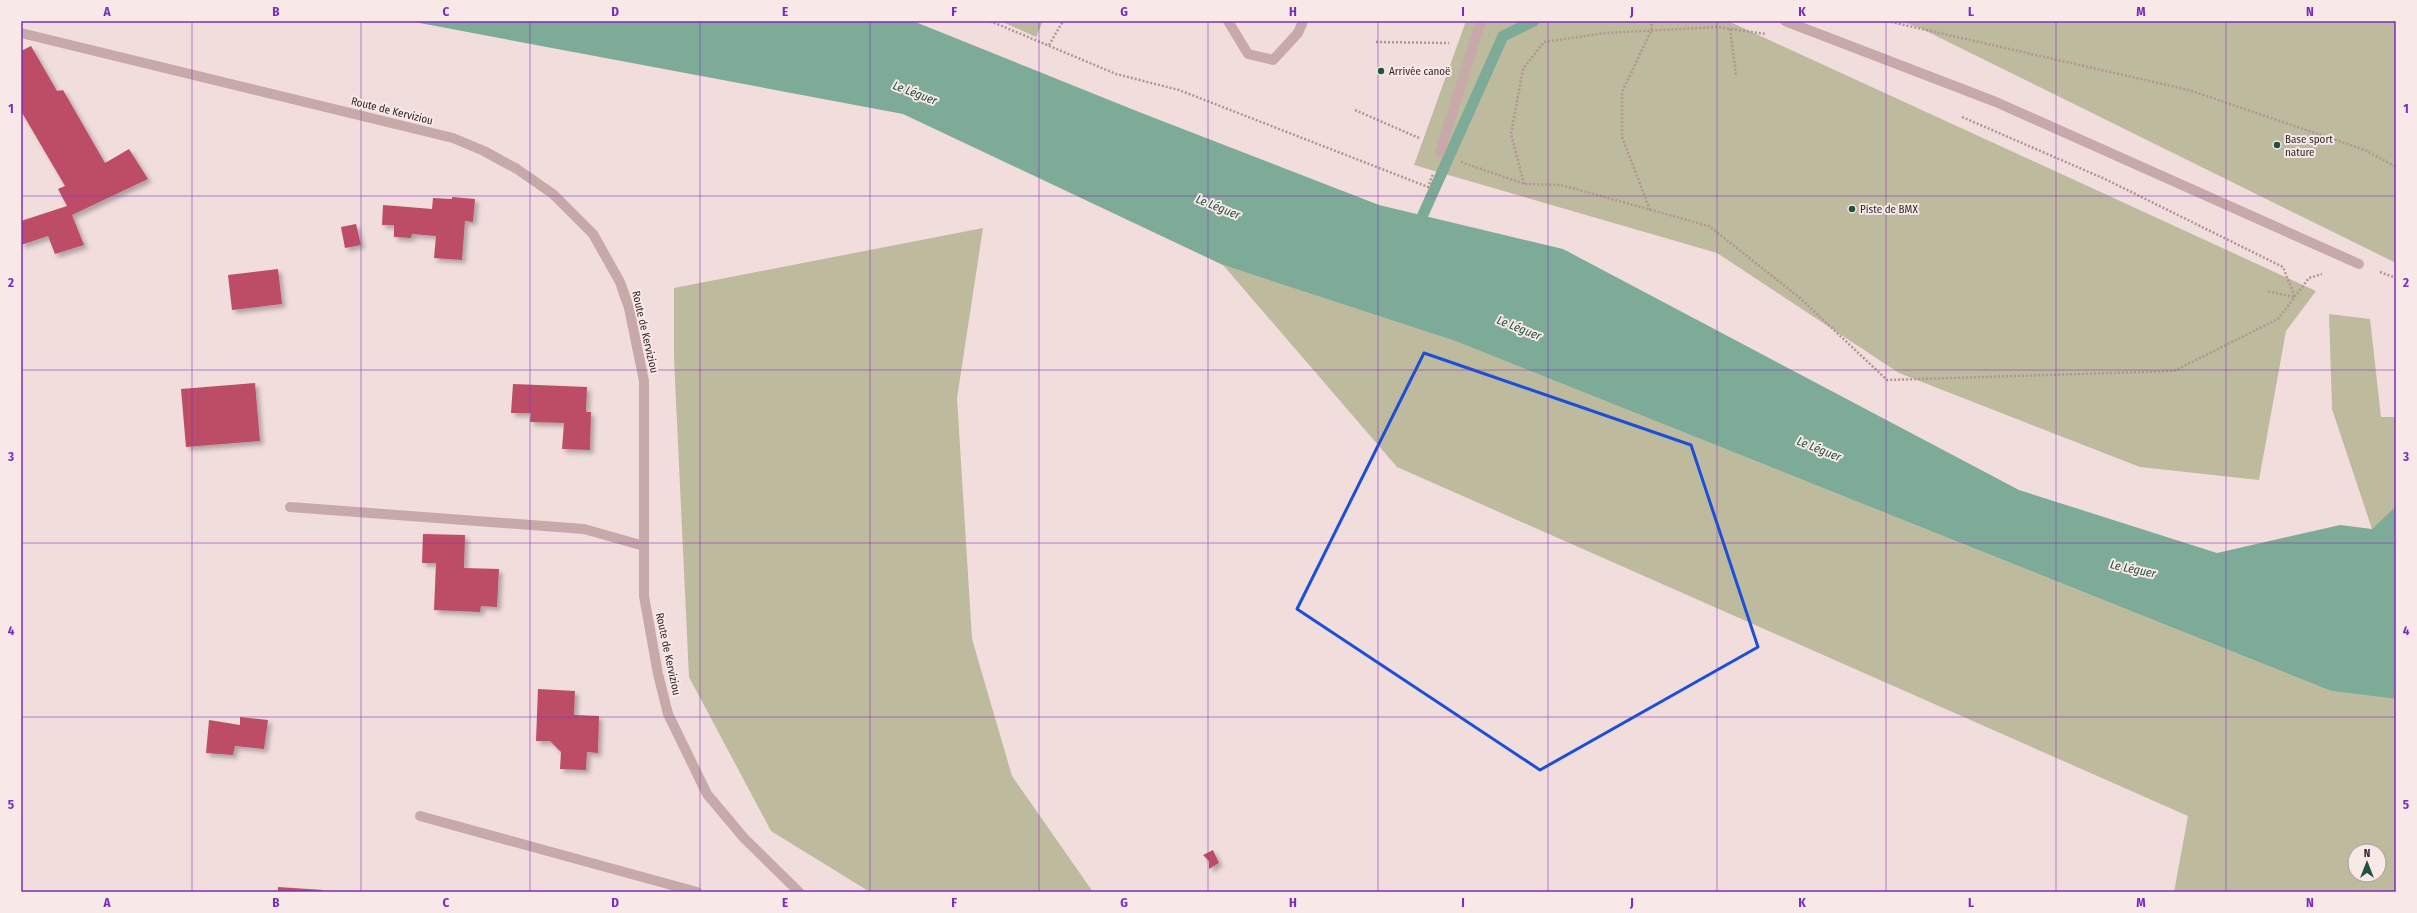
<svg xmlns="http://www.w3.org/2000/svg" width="2417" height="913" font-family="'Fira Sans Condensed',sans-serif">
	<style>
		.green { fill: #beba9d; fill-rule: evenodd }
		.water { fill: #7dab97 }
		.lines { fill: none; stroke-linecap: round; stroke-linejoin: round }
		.stream { stroke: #7dab97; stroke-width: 11 }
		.building { fill: #bd4d66; filter: url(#shadow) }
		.path { stroke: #b39394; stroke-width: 2.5; stroke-dasharray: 2 2; stroke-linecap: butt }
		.minor { stroke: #c7a9a9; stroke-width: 10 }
		.marked { fill: none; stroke: #1d4ed8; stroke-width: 3; stroke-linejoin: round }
		.grid { fill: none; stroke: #7b2cbf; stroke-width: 1; stroke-opacity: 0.55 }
		.poi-dot { fill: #21533f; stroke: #f8e9e8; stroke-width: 1.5 }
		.labels { text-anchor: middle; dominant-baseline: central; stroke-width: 4; stroke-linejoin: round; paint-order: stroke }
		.poi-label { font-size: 11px; fill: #35282a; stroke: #f8e9e8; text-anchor: start }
		.street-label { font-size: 11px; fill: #35282a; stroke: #f8e9e8 }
		.water-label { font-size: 12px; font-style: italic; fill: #21533f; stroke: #f8e9e8 }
		.neatline { fill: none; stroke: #7b2cbf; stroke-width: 1.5 }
		.grid-label { font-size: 13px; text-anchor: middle; font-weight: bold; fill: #7b2cbf }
	</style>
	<defs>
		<filter id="shadow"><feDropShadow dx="3.5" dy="3.5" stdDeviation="2" flood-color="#0004"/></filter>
	</defs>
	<rect width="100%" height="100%" fill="#f0dddc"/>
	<g class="green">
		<path d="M 1000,21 L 1043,21 L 1036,37 Z"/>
		<path d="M 1466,21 L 1728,21 L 2316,291 L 2286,331 L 2259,480 L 2140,467 L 1899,373 L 1717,253 L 1414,165 Z"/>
		<path d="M 1900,21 L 2396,21 L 2396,263 L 1920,28 Z"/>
		<path d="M 983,228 L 957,398 L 972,639 L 1012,776 L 1093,892 L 870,892 L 771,831 L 689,677 L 674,358 L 674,288 Z"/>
		<path d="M 1223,265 L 1455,341 L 2331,691 L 2396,699 L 2396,892 L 2174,892 L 2188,816 L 1397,467 ZM 2355,851 L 2379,851 L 2379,875 L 2355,875 Z"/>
		<path d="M 2329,314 L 2370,319 L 2381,417 L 2396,417 L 2396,506 L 2372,529 L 2332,409 Z"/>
	</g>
	<path class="water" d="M 409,21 L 913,21 L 1139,112 L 1379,205 L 1563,249 L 2019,490 L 2217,553 L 2340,525 L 2372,529 L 2396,506 L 2396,699 L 2331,691 L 1455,341 L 1223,265 L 903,114 Z"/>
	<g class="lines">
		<path class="stream" d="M 1417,228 L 1503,36 L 1534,21"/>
	</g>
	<g class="building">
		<path d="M 31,46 L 57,91 L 63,90 L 105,163 L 129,149 L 148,179 L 72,215 L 84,245 L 55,254 L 48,236 L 21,245 L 21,221 L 67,206 L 58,189 L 65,186 L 21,111 L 21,51 Z"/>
		<path d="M 452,197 L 475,199 L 473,222 L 465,221 L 462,260 L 434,258 L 436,236 L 412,234 L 411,238 L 394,237 L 394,225 L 382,225 L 383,205 L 432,209 L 433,198 L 452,199 Z"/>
		<path d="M 356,224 L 361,245 L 345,248 L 341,227 Z"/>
		<path d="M 278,269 L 282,304 L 232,310 L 228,275 Z"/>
		<path d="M 255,383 L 260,441 L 186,447 L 181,389 Z"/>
		<path d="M 513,384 L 587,387 L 586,412 L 591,412 L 590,450 L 562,449 L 564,423 L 530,422 L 531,413 L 511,413 Z"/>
		<path d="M 423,534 L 465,535 L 464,568 L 499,569 L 497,607 L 481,606 L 480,612 L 434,610 L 436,563 L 422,563 Z"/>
		<path d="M 538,689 L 575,691 L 574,715 L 599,716 L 598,753 L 587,752 L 586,770 L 560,769 L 561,752 L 550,741 L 536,741 Z"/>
		<path d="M 240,717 L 268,720 L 264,749 L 235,746 L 233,755 L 206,753 L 209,720 L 240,725 Z"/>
		<path d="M 1213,850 L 1219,863 L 1209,869 L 1209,861 L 1203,855 Z"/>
		<path d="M 278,887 L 323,890 L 323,892 L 278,892 Z"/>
	</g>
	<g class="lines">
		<g class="path">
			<path d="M 990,21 L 1116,74 L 1179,90 L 1428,187 L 1433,174"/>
			<path d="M 1887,21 L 2189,90 L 2365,150 L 2396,167"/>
			<path d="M 1730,29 L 1736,76"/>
			<path d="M 1376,42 L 1449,43"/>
			<path d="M 1049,45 L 1063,21"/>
			<path d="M 1355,110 L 1419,138"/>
			<path d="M 1962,117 L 2105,179 L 2283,267 L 2295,297 L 2266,291"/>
			<path d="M 1461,162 L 1525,184 L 1561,185 L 1709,226 L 1800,298 L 1887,380 L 2174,371 L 2278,319 L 2309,278 L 2322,274"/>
			<path d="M 1524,184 L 1511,134 L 1523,69 L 1544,42 L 1605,33 L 1717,27 L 1766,34"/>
			<path d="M 1650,210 L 1622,137 L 1622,92 L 1651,31 L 1652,21"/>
			<path d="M 2380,272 L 2396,278"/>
		</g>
		<g class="minor">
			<path d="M 1228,21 L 1248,54 L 1273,60 L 1298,33 L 1303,21"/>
			<path d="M 1785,21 L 1996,102 L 2359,264"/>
			<path d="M 21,33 L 453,138 L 484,151 L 517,169 L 553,194 L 593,234 L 620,282 L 629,308 L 644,381 L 644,596 L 658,674 L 668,714 L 707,794 L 744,838 L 799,892"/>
			<path d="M 1440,152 L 1481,21"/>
			<path d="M 290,507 L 584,529 L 644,546"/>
			<path d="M 420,816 L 697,892"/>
		</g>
	</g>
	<path class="marked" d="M 1424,353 L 1691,445 L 1758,647 L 1540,770 L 1297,609 Z"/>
	<path class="grid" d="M 192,21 L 192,892M 361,21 L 361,892M 530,21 L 530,892M 700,21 L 700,892M 870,21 L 870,892M 1039,21 L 1039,892M 1208,21 L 1208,892M 1378,21 L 1378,892M 1548,21 L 1548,892M 1717,21 L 1717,892M 1886,21 L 1886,892M 2056,21 L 2056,892M 2226,21 L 2226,892M 21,196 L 2396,196M 21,370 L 2396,370M 21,543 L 2396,543M 21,717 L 2396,717"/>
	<g class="poi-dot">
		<circle cx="1381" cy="71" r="4"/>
		<circle cx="2277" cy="145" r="4"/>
		<circle cx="1852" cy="209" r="4"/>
	</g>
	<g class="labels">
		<g class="poi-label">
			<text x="1389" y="71">Arrivée canoë</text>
			<text x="2285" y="139">Base sport<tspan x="2285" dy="13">nature</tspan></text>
			<text x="1860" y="209">Piste de BMX</text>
		</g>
		<g class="street-label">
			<text transform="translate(392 111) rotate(14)">Route de Kerviziou</text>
			<text transform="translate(645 332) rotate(77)">Route de Kerviziou</text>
			<text transform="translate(668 654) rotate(78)">Route de Kerviziou</text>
		</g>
		<g class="water-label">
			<text transform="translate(915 93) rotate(21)">Le Léguer</text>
			<text transform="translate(1218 207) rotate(22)">Le Léguer</text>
			<text transform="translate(1519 328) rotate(22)">Le Léguer</text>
			<text transform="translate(1819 449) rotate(22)">Le Léguer</text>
			<text transform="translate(2133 569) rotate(12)">Le Léguer</text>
		</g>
	</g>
	<rect width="2417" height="913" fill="none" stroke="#f8e9e8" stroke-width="44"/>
	<g transform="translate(2367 863)"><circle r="19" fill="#f8e9e8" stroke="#aa9c9c"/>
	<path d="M0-3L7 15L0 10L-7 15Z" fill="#21533f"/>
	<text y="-6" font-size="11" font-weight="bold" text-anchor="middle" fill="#35282a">N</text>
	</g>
	<rect x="22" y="22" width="2373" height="869" class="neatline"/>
	<g class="grid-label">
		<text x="107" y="16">A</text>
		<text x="276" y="16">B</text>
		<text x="446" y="16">C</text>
		<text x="615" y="16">D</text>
		<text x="785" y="16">E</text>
		<text x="954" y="16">F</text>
		<text x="1124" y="16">G</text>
		<text x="1293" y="16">H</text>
		<text x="1463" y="16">I</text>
		<text x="1632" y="16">J</text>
		<text x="1802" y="16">K</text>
		<text x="1971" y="16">L</text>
		<text x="2141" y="16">M</text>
		<text x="2310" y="16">N</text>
		<text x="11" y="113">1</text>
		<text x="2406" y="113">1</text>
		<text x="11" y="287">2</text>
		<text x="2406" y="287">2</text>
		<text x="11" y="461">3</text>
		<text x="2406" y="461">3</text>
		<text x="11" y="635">4</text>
		<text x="2406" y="635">4</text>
		<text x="11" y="809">5</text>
		<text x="2406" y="809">5</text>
		<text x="107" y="907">A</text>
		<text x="276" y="907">B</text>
		<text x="446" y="907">C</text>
		<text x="615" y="907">D</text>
		<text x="785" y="907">E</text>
		<text x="954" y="907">F</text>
		<text x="1124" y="907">G</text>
		<text x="1293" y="907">H</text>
		<text x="1463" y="907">I</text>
		<text x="1632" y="907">J</text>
		<text x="1802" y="907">K</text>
		<text x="1971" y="907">L</text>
		<text x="2141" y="907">M</text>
		<text x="2310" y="907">N</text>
	</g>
</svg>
